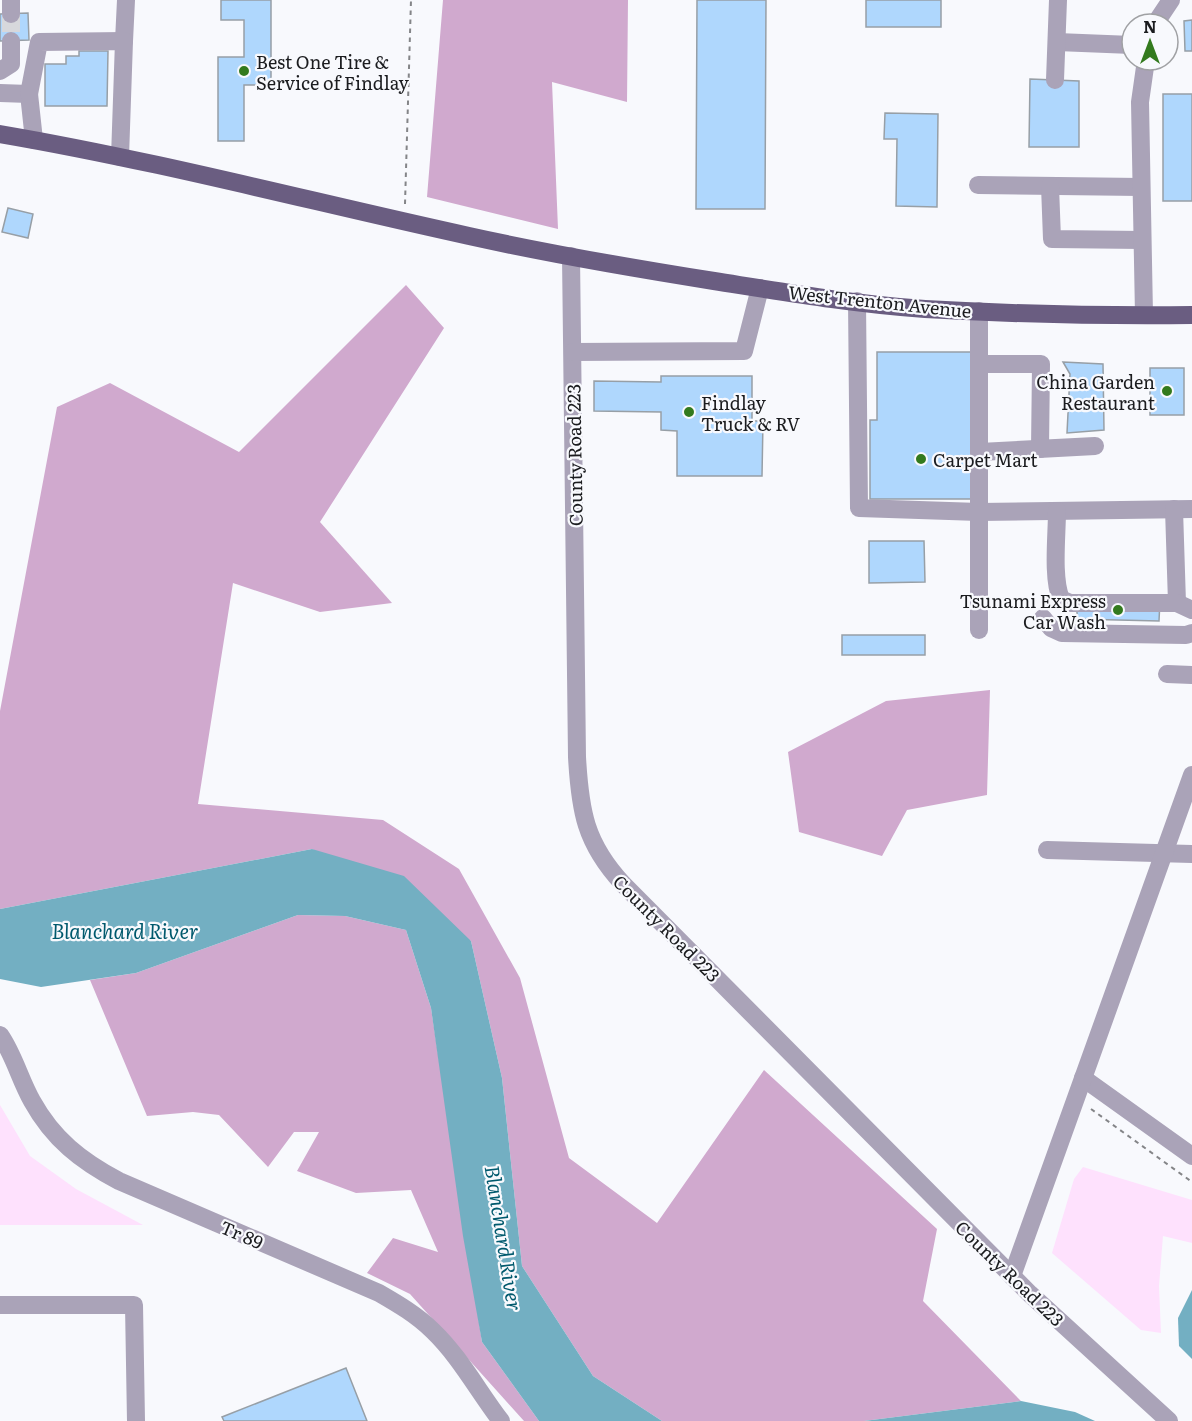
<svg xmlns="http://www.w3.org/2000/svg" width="1192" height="1421" font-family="Literata,serif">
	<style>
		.green { fill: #fee1fd }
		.forest { fill: #d0a9ce }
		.water { fill: #73afc2 }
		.building { fill: #afd7fd; stroke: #979fa6; stroke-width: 1.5 }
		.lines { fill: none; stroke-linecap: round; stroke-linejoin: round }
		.minor-tunnel { stroke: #d7d8dc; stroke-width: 18; stroke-dasharray: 18 9; stroke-linecap: butt }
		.path { stroke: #848588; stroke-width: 2; stroke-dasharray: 4.5 4.5; stroke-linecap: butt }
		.minor { stroke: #aaa3b8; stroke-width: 18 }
		.major { stroke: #6a5d81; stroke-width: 18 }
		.poi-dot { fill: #337a1e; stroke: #f8f9fd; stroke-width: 2 }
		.labels { text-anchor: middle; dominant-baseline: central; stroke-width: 4.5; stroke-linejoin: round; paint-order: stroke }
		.poi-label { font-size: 18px; fill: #1b1c1f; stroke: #f8f9fd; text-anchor: start }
		.street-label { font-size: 18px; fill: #1b1c1f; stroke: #f8f9fd }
		.water-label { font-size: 20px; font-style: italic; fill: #00596d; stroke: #f8f9fd }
	</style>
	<rect width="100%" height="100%" fill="#f8f9fd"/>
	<g class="green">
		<path d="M 0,1105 L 30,1156 L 76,1189 L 143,1225 L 0,1225 Z"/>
		<path d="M 1083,1167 L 1192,1200 L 1192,1243 L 1163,1236 L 1159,1286 L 1161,1333 L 1141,1330 L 1052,1253 L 1074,1179 Z"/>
	</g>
	<g class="forest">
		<path d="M 443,0 L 628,0 L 627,102 L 552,82 L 558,229 L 427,197 Z"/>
		<path d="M 406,285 L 444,328 L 320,522 L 392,603 L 320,612 L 233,583 L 198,804 L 383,820 L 459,869 L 520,978 L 569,1158 L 657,1223 L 764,1070 L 937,1229 L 923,1301 L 1021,1401 L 864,1421 L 662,1421 L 593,1376 L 522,1266 L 502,1078 L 471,941 L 312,849 L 0,909 L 0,711 L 57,407 L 110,383 L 239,452 Z"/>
		<path d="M 990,690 L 987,795 L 907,810 L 882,856 L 799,832 L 788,752 L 886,701 Z"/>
		<path d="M 298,915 L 345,916 L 406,930 L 431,1008 L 482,1342 L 539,1421 L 524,1421 L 410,1294 L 367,1273 L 393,1238 L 438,1252 L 411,1190 L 356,1193 L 297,1171 L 319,1132 L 294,1132 L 268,1167 L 219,1115 L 193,1112 L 147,1116 L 90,980 L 136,973 Z"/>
	</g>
	<g class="water">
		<path d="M 312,849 L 404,876 L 471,941 L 502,1078 L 522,1266 L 593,1376 L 662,1421 L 539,1421 L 482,1342 L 463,1236 L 431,1008 L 406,930 L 345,916 L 298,915 L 136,973 L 41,987 L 0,979 L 0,909 Z"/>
		<path d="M 1192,1290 L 1192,1359 L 1179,1346 L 1178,1318 Z"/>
		<path d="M 1021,1401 L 1075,1412 L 1095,1421 L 864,1421 Z"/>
	</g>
	<g class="building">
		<path d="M 221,0 L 271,0 L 271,85 L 244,85 L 244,141 L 218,141 L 218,57 L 244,57 L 244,20 L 221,20 Z"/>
		<path d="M 697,0 L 766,0 L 765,209 L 696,209 Z"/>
		<rect x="866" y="0" width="75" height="27"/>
		<path d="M 28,13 L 29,40 L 0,41 L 0,14 Z"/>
		<path d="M 1192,20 L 1192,51 L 1185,51 L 1184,21 Z"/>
		<path d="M 79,51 L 108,51 L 107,106 L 45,106 L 45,64 L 66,64 L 66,56 L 79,56 Z"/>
		<path d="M 1030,79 L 1079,81 L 1079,147 L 1029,147 Z"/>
		<rect x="1163" y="94" width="29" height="107"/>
		<path d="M 885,113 L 938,114 L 937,207 L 896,206 L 897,139 L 884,139 Z"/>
		<path d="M 8,208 L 33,214 L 28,238 L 2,232 Z"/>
		<path d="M 877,352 L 971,352 L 971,499 L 870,499 L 870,420 L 877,420 Z"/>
		<path d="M 1063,362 L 1103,364 L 1104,430 L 1067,433 L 1070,374 Z"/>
		<rect x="1150" y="368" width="34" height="47"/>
		<path d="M 661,376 L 752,376 L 752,421 L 763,421 L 762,476 L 677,476 L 677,431 L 661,430 L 661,412 L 594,411 L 594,381 L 661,382 Z"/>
		<path d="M 869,541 L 924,541 L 925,582 L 869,583 Z"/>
		<path d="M 1077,598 L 1160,600 L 1159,621 L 1077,619 Z"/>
		<rect x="842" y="635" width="83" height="20"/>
		<path d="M 346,1368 L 367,1421 L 224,1421 L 222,1417 Z"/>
	</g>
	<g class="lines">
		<path class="minor-tunnel" d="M 11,14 L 11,41"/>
		<g class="path">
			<path d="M 405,204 L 411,0"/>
			<path d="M 1091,1109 L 1192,1182"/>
		</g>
		<g class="minor">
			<path d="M 11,0 L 11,14"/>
			<path d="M 1155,24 L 1171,0"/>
			<path d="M 124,41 L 126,0"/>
			<path d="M 1057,42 L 1132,45"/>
			<path d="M 0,71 L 11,64 L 11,41"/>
			<path d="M 1055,80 L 1058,0"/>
			<path d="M 0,93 L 29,94 L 34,140"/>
			<path d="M 29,94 L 39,42 L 124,41 L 120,157"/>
			<path d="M 978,185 L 1141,187"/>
			<path d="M 1050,186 L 1052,239 L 1142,240"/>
			<path d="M 571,256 L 577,757 C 580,811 585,843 623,884 L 1030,1294 L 1169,1421"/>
			<path d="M 857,301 L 859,508 L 979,512 L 1192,509"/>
			<path d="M 1144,315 L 1140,102 L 1146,60"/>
			<path d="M 573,352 L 744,351 L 760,288"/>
			<path d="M 980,364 L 1041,364 L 1040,449"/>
			<path d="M 980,452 L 1095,446"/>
			<path d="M 1174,509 L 1177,603"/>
			<path d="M 1057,511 C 1057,535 1052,578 1061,599 L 1070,603 L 1177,603 L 1192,610"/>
			<path d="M 1043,618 L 1051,628 L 1062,633 L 1186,635 L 1192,633"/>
			<path d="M 979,630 L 979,311"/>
			<path d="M 1167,674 L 1192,675"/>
			<path d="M 1047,850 L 1192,854"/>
			<path d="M 0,1035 C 14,1055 20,1080 32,1101 C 53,1139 81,1161 119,1181 L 379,1293 C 398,1304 417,1315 433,1331 C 460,1357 478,1391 501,1421"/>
			<path d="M 1083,1078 L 1192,1156"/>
			<path d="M 1012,1276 L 1192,775"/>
			<path d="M 0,1305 L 134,1305 L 136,1421"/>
		</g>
		<path class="major" d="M 0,134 C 158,161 313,202 469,236 C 550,254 632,268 714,281 C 784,292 854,304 925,309 C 1014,314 1103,316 1192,315"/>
	</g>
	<g class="poi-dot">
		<circle cx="244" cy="71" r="6"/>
		<circle cx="1167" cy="391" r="6"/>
		<circle cx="689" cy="412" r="6"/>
		<circle cx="921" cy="459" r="6"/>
		<circle cx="1118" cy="610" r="6"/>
	</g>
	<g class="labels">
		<g class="poi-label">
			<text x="256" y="61">Best One Tire &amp;<tspan x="256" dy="21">Service of Findlay</tspan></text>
			<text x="1155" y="381" text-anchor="end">China Garden<tspan x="1155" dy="21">Restaurant</tspan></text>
			<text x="701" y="402">Findlay<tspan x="701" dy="21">Truck &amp; RV</tspan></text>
			<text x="933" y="459">Carpet Mart</text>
			<text x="1106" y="600" text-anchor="end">Tsunami Express<tspan x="1106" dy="21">Car Wash</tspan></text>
		</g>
		<g class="street-label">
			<text transform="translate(880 301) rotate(6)">West Trenton Avenue</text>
			<text transform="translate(574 455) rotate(-91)">County Road 223</text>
			<text transform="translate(667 928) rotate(45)">County Road 223</text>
			<text transform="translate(242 1234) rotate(23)">Tr 89</text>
			<text transform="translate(1010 1273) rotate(44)">County Road 223</text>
		</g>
		<g class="water-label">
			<text x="125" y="930">Blanchard River</text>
			<text transform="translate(505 1238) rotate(81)">Blanchard River</text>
		</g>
	</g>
	<g transform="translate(1150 42)"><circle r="28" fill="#f8f9fd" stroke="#a0a1a4" stroke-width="1.5"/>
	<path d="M0-4.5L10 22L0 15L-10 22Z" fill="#337a1e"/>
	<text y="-9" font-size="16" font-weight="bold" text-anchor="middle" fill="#1b1c1f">N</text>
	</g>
</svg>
